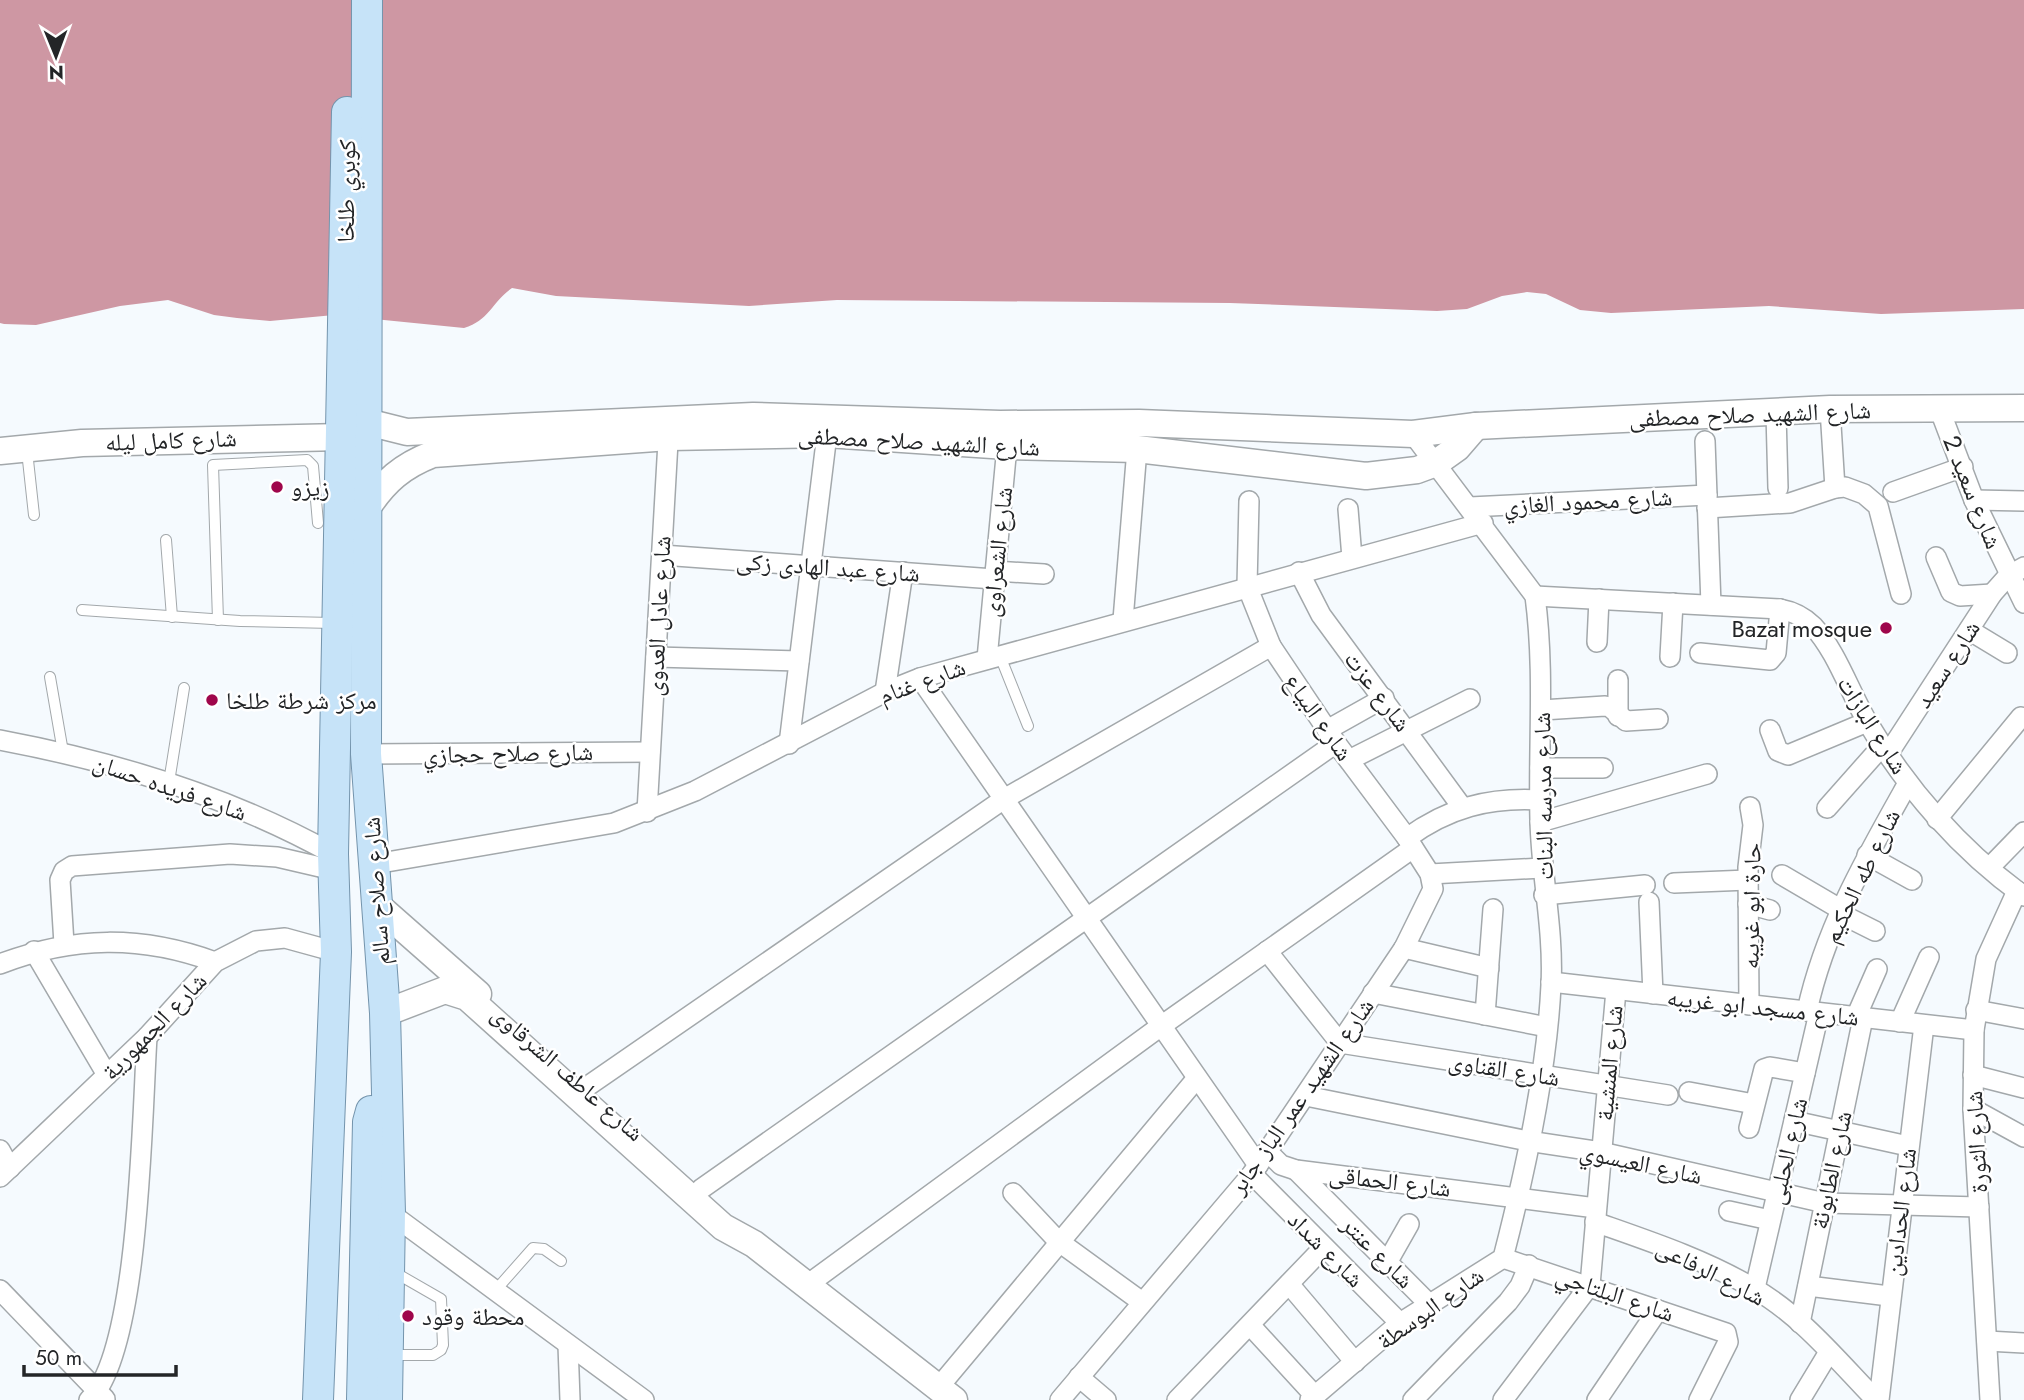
<svg xmlns="http://www.w3.org/2000/svg" width="2024" height="1400" font-family="Jost,'Noto Naskh Arabic',sans-serif">
	<style>
		.water { fill: #ce97a3 }
		.lines { fill: none; stroke-linecap: round; stroke-linejoin: round }
		.lane-casing { stroke: #a3a8ab; stroke-width: 12 }
		.street-casing { stroke: #a3a8ab; stroke-width: 22 }
		.secondary-casing { stroke: #a3a8ab; stroke-width: 29 }
		.primary-casing { stroke: #7494ac; stroke-width: 32 }
		.lane { stroke: #fff; stroke-width: 10 }
		.street { stroke: #fff; stroke-width: 19 }
		.secondary { stroke: #fff; stroke-width: 26 }
		.primary { stroke: #c6e3f8; stroke-width: 30 }
		.poi-dot { fill: #9f064b; stroke: #fff; stroke-width: 2.5 }
		.labels { text-anchor: middle; dominant-baseline: central; stroke-width: 5; stroke-linejoin: round; paint-order: stroke }
		.street-label { font-size: 24px; fill: #232527; stroke: #fff }
		.poi-label { font-size: 24px; fill: #232527; stroke: #fff; text-anchor: start }
	</style>
	<rect width="100%" height="100%" fill="#f5fafe"/>
	<path class="water" d="M 0,0 L 2024,0 L 2024,309 L 1881,314 L 1769,306 L 1611,313 L 1580,310 L 1546,294 L 1527,292 L 1502,296 L 1467,309 L 1437,311 L 1230,303 L 837,300 L 749,306 L 556,296 L 512,288 C 491,303 490,320 464,328 L 334,315 L 270,321 L 237,318 L 214,315 L 168,300 L 120,306 L 36,325 L 4,324 L 0,323 Z"/>
	<g class="lines">
		<g class="lane-casing">
			<g id="lane">
				<path d="M 27,451 L 34,515"/>
				<path d="M 166,540 L 172,617"/>
				<path d="M 82,610 L 240,621 L 333,623"/>
				<path d="M 218,620 L 213,465 L 307,460 L 313,466 L 318,523"/>
				<path d="M 1000,656 L 1028,726"/>
				<path d="M 50,677 L 63,752"/>
				<path d="M 169,782 L 184,688"/>
				<path d="M 495,1291 L 533,1248 L 544,1249 L 561,1261"/>
				<path d="M 392,1355 L 433,1355 L 441,1350 L 443,1345 L 441,1299 L 394,1272"/>
			</g>
		</g>
		<g class="street-casing">
			<g id="street">
				<path d="M 1939,408 L 1974,500 L 2024,603"/>
				<path d="M 1830,409 L 1835,488"/>
				<path d="M 1776,413 L 1778,488"/>
				<path d="M 1705,441 L 1711,605"/>
				<path d="M 1893,492 L 1963,467"/>
				<path d="M 1974,500 L 2024,501"/>
				<path d="M 1470,507 L 1707,495"/>
				<path d="M 1707,508 L 1790,503 L 1835,488 L 1845,487 L 1864,494 L 1878,506 L 1901,594"/>
				<path d="M 1348,509 L 1352,558"/>
				<path d="M 662,555 L 994,579"/>
				<path d="M 1936,557 L 1951,592 L 1960,596 L 1992,594"/>
				<path d="M 995,571 L 1044,574"/>
				<path d="M 1299,572 L 1321,615 L 1462,807"/>
				<path d="M 1535,596 L 1780,609 C 1791,611 1804,617 1813,626 C 1837,652 1850,693 1868,723 C 1907,789 1961,851 2024,896"/>
				<path d="M 1123,620 L 1137,449"/>
				<path d="M 1969,630 L 2007,653"/>
				<path d="M 1597,642 L 1599,599"/>
				<path d="M 1700,653 L 1770,660 L 1776,653 L 1780,609"/>
				<path d="M 656,657 L 799,661"/>
				<path d="M 1670,657 L 1673,603"/>
				<path d="M 987,659 L 1007,446"/>
				<path d="M 920,678 L 1258,1165"/>
				<path d="M 885,692 L 903,572"/>
				<path d="M 1542,710 L 1605,706 L 1610,707 L 1626,721 L 1658,719"/>
				<path d="M 1618,716 L 1618,680"/>
				<path d="M 1327,730 L 1384,698"/>
				<path d="M 1770,730 L 1778,751 L 1788,755 L 1867,722"/>
				<path d="M 0,740 C 117,762 229,796 333,854"/>
				<path d="M 789,744 L 827,434"/>
				<path d="M 366,754 L 650,752"/>
				<path d="M 1888,754 L 1992,594 L 2008,576 L 2024,567"/>
				<path d="M 1349,760 L 1470,699"/>
				<path d="M 1540,768 L 1603,768"/>
				<path d="M 1827,808 L 1882,746"/>
				<path d="M 647,812 L 669,424"/>
				<path d="M 1937,819 L 2021,717"/>
				<path d="M 1540,822 L 1707,774"/>
				<path d="M 1407,838 C 1448,808 1489,797 1540,800"/>
				<path d="M 1867,855 L 1912,880"/>
				<path d="M 375,864 L 614,823 L 695,791 L 885,692 L 920,678 L 1483,523"/>
				<path d="M 1990,867 L 2024,832"/>
				<path d="M 1430,874 L 1542,868"/>
				<path d="M 1782,875 L 1840,909"/>
				<path d="M 1674,883 L 1748,880"/>
				<path d="M 1544,895 L 1645,885"/>
				<path d="M 1649,902 L 1653,994"/>
				<path d="M 1748,904 L 1770,910"/>
				<path d="M 1839,913 L 1875,931"/>
				<path d="M 64,944 L 60,880 L 64,871 L 72,866 L 230,854 L 277,857 L 333,870"/>
				<path d="M 1404,948 L 1489,968"/>
				<path d="M 34,951 L 107,1075"/>
				<path d="M 1267,951 L 1340,1043 L 1668,1095"/>
				<path d="M 0,964 C 73,936 141,935 215,962"/>
				<path d="M 1551,982 L 1974,1030"/>
				<path d="M 1373,993 L 1547,1027"/>
				<path d="M 1749,1005 L 1748,867 L 1753,825 L 1750,807"/>
				<path d="M 1976,1010 L 2024,1019"/>
				<path d="M 1807,1011 C 1825,928 1867,856 1908,783"/>
				<path d="M 1485,1015 L 1493,909"/>
				<path d="M 1856,1017 L 1877,969"/>
				<path d="M 1900,1022 L 1929,957"/>
				<path d="M 1973,1075 L 2024,1088"/>
				<path d="M 585,1088 L 1004,799 L 1271,646"/>
				<path d="M 1689,1092 L 1754,1104"/>
				<path d="M 1306,1096 L 1528,1141 L 1601,1152 L 1825,1203 L 1979,1207"/>
				<path d="M 1973,1109 L 2024,1137"/>
				<path d="M 1794,1121 L 1908,1146"/>
				<path d="M 1749,1128 L 1764,1069 L 1770,1067 L 1805,1073"/>
				<path d="M 0,1150 L 10,1168"/>
				<path d="M 1268,1152 L 1281,1165 L 1296,1170 L 1596,1208"/>
				<path d="M 1296,1170 L 1429,1304"/>
				<path d="M 1252,1174 L 1400,1323"/>
				<path d="M 0,1177 L 147,1037 L 215,962 L 256,941 L 285,938 L 336,952"/>
				<path d="M 701,1189 L 1336,743"/>
				<path d="M 1013,1193 L 1058,1241 L 1142,1302"/>
				<path d="M 1729,1211 L 1770,1220"/>
				<path d="M 390,1213 L 644,1400"/>
				<path d="M 1595,1222 C 1649,1241 1704,1259 1753,1288 C 1801,1315 1838,1361 1876,1400"/>
				<path d="M 1503,1258 L 1726,1333 L 1728,1342 L 1699,1400"/>
				<path d="M 1388,1261 L 1409,1224"/>
				<path d="M 1289,1284 L 1355,1362"/>
				<path d="M 807,1285 L 1161,1026 L 1413,848"/>
				<path d="M 1808,1286 L 1889,1296"/>
				<path d="M 1755,1288 L 1819,1013"/>
				<path d="M 0,1290 L 105,1399"/>
				<path d="M 1800,1323 L 1863,1018"/>
				<path d="M 1250,1325 L 1315,1396"/>
				<path d="M 1987,1341 L 2024,1343"/>
				<path d="M 568,1345 L 570,1400"/>
				<path d="M 1079,1377 L 1106,1400"/>
				<path d="M 938,1388 L 1197,1078"/>
				<path d="M 89,1400 C 140,1353 142,1112 147,1037"/>
				<path d="M 1060,1400 L 1252,1174 L 1404,948 L 1433,889 L 1430,874 L 1407,838 L 1336,743 L 1271,646 L 1247,586 L 1249,501"/>
				<path d="M 1177,1400 L 1324,1247"/>
				<path d="M 1310,1400 L 1400,1323 L 1503,1258 C 1525,1173 1547,1072 1551,985 C 1554,931 1541,874 1540,820 C 1538,745 1545,671 1535,596 L 1413,434"/>
				<path d="M 1413,1400 L 1508,1302 L 1520,1286 L 1529,1265"/>
				<path d="M 1503,1400 L 1590,1285 L 1616,990"/>
				<path d="M 1597,1400 L 1658,1310"/>
				<path d="M 1800,1400 L 1829,1352"/>
				<path d="M 1879,1400 L 1924,1025"/>
				<path d="M 1990,1400 L 1973,1109 L 1974,1030 L 1986,959 L 2017,891"/>
			</g>
		</g>
		<g class="secondary-casing">
			<g id="secondary">
				<path d="M 367,422 L 407,432 L 753,416 L 1000,424 L 1139,423 L 1413,434 L 1476,426 L 1830,409 L 2024,408"/>
				<path d="M 0,451 L 82,443 L 342,437"/>
				<path d="M 367,508 C 385,481 402,466 433,454 L 669,437 L 827,434 L 1007,446 L 1137,449 L 1366,476 L 1417,470 L 1436,463 L 1457,448 L 1476,426"/>
				<path d="M 378,906 L 478,994"/>
				<path d="M 385,1013 L 445,990 L 467,997 L 723,1227 L 754,1244 L 954,1400"/>
			</g>
		</g>
		<g class="primary-casing">
			<g id="primary">
				<path d="M 367,0 L 366,754 L 385,1013 L 390,1213 L 387,1400"/>
				<path d="M 318,1400 L 336,952 L 333,854 L 347,112"/>
				<path d="M 362,1400 L 368,1122 L 371,1111"/>
			</g>
		</g>
		<use href="#lane" class="lane"/>
		<use href="#street" class="street"/>
		<use href="#secondary" class="secondary"/>
		<use href="#primary" class="primary"/>
	</g>
	<g class="poi-dot">
		<circle cx="277" cy="487" r="7"/>
		<circle cx="1886" cy="628" r="7"/>
		<circle cx="212" cy="700" r="7"/>
		<circle cx="408" cy="1316" r="7"/>
	</g>
	<g class="labels">
		<g class="street-label">
			<text transform="translate(346 191) rotate(-89)">كوبري طلخا</text>
			<text transform="translate(1750 414) rotate(-2)">شارع الشهيد صلاح مصطفى</text>
			<text transform="translate(171 440) rotate(-2)">شارع كامل ليله</text>
			<text transform="translate(919 441) rotate(3)">شارع الشهيد صلاح مصطفى</text>
			<text transform="translate(1973 492) rotate(68)">شارع سعيد 2</text>
			<text transform="translate(1588 501) rotate(-3)">شارع محمود الغازي</text>
			<text transform="translate(997 552) rotate(-84)">شارع الشعراوى</text>
			<text transform="translate(828 567) rotate(4)">شارع عبد الهادى زكى</text>
			<text transform="translate(658 616) rotate(-87)">شارع عادل العدوى</text>
			<text transform="translate(1947 664) rotate(-57)">شارع سعيد</text>
			<text transform="translate(922 681) rotate(-20)">شارع غنام</text>
			<text transform="translate(1378 691) rotate(53)">شارع عزت</text>
			<text transform="translate(1319 717) rotate(55)">شارع البياع</text>
			<text transform="translate(1873 725) rotate(58)">شارع البازات</text>
			<text transform="translate(508 753) rotate(-1)">شارع صلاح حجازي</text>
			<text transform="translate(170 787) rotate(19)">شارع فريده حسان</text>
			<text transform="translate(1543 796) rotate(-91)">شارع مدرسه البنات</text>
			<text transform="translate(1861 876) rotate(-64)">شارع طه الحكيم</text>
			<text transform="translate(376 891) rotate(-94)">شارع صلاح سالم</text>
			<text transform="translate(1751 906) rotate(-89)">حارة ابو غريبه</text>
			<text transform="translate(1763 1007) rotate(6)">شارع مسجد ابو غريبه</text>
			<text transform="translate(154 1026) rotate(-46)">شارع الجمهورية</text>
			<text transform="translate(1609 1063) rotate(-85)">شارع المنشية</text>
			<text transform="translate(1504 1069) rotate(9)">شارع القناوى</text>
			<text transform="translate(568 1073) rotate(41)">شارع عاطف الشرقاوى</text>
			<text transform="translate(1301 1096) rotate(-55)">شارع الشهيد عمر الباز جابر</text>
			<text transform="translate(1976 1142) rotate(-93)">شارع الثورة</text>
			<text transform="translate(1787 1151) rotate(-77)">شارع الحلبى</text>
			<text transform="translate(1641 1163) rotate(12)">شارع العيسوي</text>
			<text transform="translate(1831 1170) rotate(-78)">شارع الطابونة</text>
			<text transform="translate(1390 1181) rotate(7)">شارع الحماقى</text>
			<text transform="translate(1900 1212) rotate(-83)">شارع الحدادين</text>
			<text transform="translate(1326 1249) rotate(45)">شارع شداد</text>
			<text transform="translate(1378 1252) rotate(45)">شارع عنتر</text>
			<text transform="translate(1711 1272) rotate(27)">شارع الرفاعى</text>
			<text transform="translate(1615 1294) rotate(19)">شارع البلتاجي</text>
			<text transform="translate(1430 1308) rotate(-35)">شارع البوسطة</text>
		</g>
		<g class="poi-label">
			<text x="291" y="487">زيزو</text>
			<text x="1872" y="628" text-anchor="end">Bazat mosque</text>
			<text x="226" y="700">مركز شرطة طلخا</text>
			<text x="422" y="1316">محطة وقود</text>
		</g>
	</g>
	<g transform="translate(56 56) rotate(179)" stroke="#ffffff" stroke-width="5" paint-order="stroke">
	<path d="M0-5L12 26L0 18L-12 26Z" fill="#232527"/>
	<text y="-10" font-size="19" font-weight="bold" text-anchor="middle" fill="#232527">N</text>
	</g>
	<path d="M24 1365v10h152v-10" fill="none" stroke="#232527" stroke-width="3.5"/>
	<text x="35" y="1365" font-size="21" fill="#232527" stroke="#ffffff" stroke-width="5" paint-order="stroke">50 m</text>
</svg>
